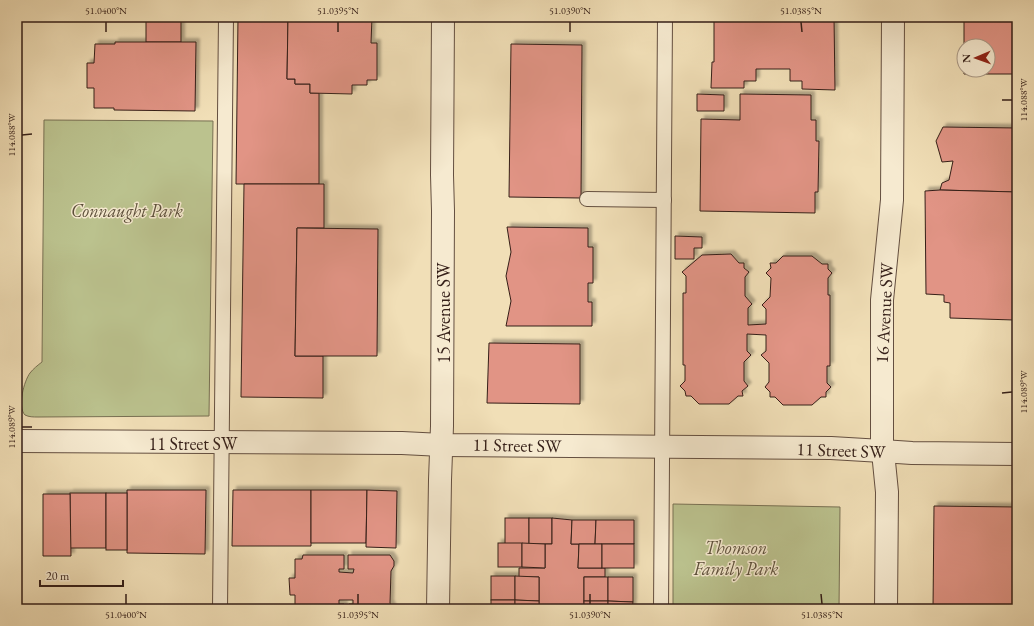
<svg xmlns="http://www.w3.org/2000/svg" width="1034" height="626" font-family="'EB Garamond',serif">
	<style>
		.green { fill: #bbc28e; stroke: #787053 }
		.building { fill: #e19485; stroke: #351f18; fill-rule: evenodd; filter: url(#shadow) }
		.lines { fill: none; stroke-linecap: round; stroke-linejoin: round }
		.service-casing { stroke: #644f40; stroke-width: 16 }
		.minor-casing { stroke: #644f40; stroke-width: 24 }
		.tertiary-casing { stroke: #644f40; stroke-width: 24 }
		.service { stroke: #f6ead0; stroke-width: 14 }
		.minor { stroke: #f6ead0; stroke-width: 22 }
		.tertiary { stroke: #f6ead0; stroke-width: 22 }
		.ticks { fill: none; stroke: #351f18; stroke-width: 1.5 }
		.labels { text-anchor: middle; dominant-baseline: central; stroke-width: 3; stroke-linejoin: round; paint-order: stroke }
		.park-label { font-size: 18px; font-style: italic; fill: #5d503b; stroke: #f6ead0 }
		.street-label { font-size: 18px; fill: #351f18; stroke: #f6ead0 }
		.neatline { fill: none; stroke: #351f18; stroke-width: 1.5 }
		.ticks-label { font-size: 10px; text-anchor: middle; fill: #351f18 }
	</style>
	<defs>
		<filter id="shadow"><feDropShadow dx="3.5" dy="-3.5" stdDeviation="1" flood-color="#0004"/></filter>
	</defs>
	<rect width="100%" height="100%" fill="#f1dfb7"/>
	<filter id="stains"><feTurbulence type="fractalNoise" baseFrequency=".005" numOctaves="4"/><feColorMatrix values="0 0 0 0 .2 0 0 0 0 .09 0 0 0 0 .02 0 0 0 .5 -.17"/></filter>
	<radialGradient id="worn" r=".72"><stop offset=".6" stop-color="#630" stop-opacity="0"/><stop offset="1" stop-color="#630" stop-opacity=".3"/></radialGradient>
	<g class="green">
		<path d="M 44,120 L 213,121 L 209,416 L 38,417 C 33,417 29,417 25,415 C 17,407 24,381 30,373 C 33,369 38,365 42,362 Z"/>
		<path d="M 673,504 L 840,507 L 839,609 L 673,609 Z"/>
	</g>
	<g class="building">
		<rect x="146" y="17" width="35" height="25"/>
		<path d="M 238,17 L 288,17 L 287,79 L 295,79 L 295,84 L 310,84 L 310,93 L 319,93 L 319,184 L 236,184 Z"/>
		<path d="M 288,17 L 372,17 L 371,43 L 377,43 L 377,80 L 367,80 L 367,85 L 352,85 L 352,94 L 310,93 L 310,84 L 295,84 L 295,79 L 287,79 Z"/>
		<path d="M 714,17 L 834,17 L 835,90 L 802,89 L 802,81 L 790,81 L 790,69 L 756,69 L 756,81 L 744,81 L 744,88 L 711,88 L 712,62 L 714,62 Z"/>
		<path d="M 964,17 L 1017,17 L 1017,74 L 964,74 ZM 964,46 L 988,46 L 988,70 L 964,70 Z"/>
		<path d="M 115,42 L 196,42 L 195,111 L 114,110 L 114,108 L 94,108 L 94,88 L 87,88 L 87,63 L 94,63 L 95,44 L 115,44 Z"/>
		<path d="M 511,44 L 582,45 L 581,198 L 509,197 Z"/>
		<path d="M 697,94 L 724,95 L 724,111 L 697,111 Z"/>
		<path d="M 740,94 L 811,95 L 811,120 L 816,120 L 816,141 L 819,141 L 818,192 L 815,192 L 815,213 L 700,211 L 701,119 L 740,120 Z"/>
		<path d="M 943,127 L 1017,128 L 1017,192 L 940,190 L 942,183 L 949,180 L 953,161 L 942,162 L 936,141 Z"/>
		<path d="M 244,184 L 324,184 L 324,228 L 297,228 L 295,356 L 323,356 L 323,398 L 241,397 Z"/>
		<path d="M 940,190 L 1017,192 L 1017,316 L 1014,316 L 1014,320 L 950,318 L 950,303 L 944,302 L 944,295 L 926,294 L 925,191 Z"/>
		<path d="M 507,227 L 588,228 L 588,247 L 593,247 L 593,283 L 588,283 L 588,302 L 592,302 L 592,326 L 506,326 L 511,301 L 506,276 L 511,252 Z"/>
		<path d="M 297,228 L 378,229 L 377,356 L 295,356 Z"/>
		<path d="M 675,236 L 702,237 L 702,248 L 694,248 L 694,259 L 675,259 Z"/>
		<path d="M 731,254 L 739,263 L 744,263 L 744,268 L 749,272 L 745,277 L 745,296 L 752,304 L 748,308 L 748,325 L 766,324 L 766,309 L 762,305 L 770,297 L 771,278 L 766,273 L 771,268 L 770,263 L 776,263 L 783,256 L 812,256 L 822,264 L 828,264 L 828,269 L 832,273 L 828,278 L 828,295 L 830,295 L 830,366 L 827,366 L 827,383 L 831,387 L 826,392 L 826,397 L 821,397 L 812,405 L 783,405 L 775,397 L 770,397 L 770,392 L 765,387 L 769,382 L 769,363 L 761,355 L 766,351 L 766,335 L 747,334 L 747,351 L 751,355 L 744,362 L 744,381 L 748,386 L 742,391 L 743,396 L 738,396 L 729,404 L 699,404 L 691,396 L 686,396 L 685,391 L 680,386 L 685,381 L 685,365 L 683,365 L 683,293 L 686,293 L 686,276 L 682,272 L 702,255 Z"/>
		<path d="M 489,343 L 580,344 L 580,404 L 487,403 Z"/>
		<path d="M 127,490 L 206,490 L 205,554 L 127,553 Z"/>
		<path d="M 233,490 L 311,490 L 311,546 L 232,546 Z"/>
		<path d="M 311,490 L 367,490 L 366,543 L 311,543 Z"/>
		<path d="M 367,490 L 397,491 L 396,548 L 366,547 Z"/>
		<rect x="70" y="493" width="36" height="55"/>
		<rect x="106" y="493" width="21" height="57"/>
		<path d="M 43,494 L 70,494 L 71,556 L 43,556 Z"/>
		<path d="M 934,506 L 1017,507 L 1017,609 L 933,609 Z"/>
		<rect x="505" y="518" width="24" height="26"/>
		<rect x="529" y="518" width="23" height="26"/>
		<path d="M 552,518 L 572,520 L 571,544 L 579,544 L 578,568 L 605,568 L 605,577 L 584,577 L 584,609 L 539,609 L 539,577 L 519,577 L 519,568 L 545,568 L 545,544 L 552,544 Z"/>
		<path d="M 572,520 L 596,520 L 595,544 L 571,544 Z"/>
		<path d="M 596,520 L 634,520 L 634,544 L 595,544 Z"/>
		<rect x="498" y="543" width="24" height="24"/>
		<path d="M 522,543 L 545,544 L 545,568 L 522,567 Z"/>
		<path d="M 579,544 L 602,544 L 602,568 L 578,568 Z"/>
		<rect x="602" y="544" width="32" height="24"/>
		<path d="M 303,555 L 344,555 L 344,569 L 339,569 L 339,572 L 353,573 L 354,569 L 348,569 L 348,555 L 390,555 L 394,561 L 394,566 L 391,571 L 390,603 L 393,609 L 349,609 L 349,604 L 353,604 L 353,600 L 339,600 L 339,604 L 344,604 L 344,609 L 295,609 L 295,595 L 290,595 L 289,578 L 295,578 L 295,559 L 302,559 Z"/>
		<rect x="491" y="576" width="24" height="24"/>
		<path d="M 515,576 L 539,577 L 539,601 L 515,600 Z"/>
		<rect x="584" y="577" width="24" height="24"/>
		<path d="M 608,577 L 633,577 L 633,602 L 608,601 Z"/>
		<rect x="491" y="600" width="24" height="9"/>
		<path d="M 515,600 L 539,601 L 539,609 L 515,609 Z"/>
		<rect x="584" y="601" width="24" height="8"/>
		<path d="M 608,601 L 633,602 L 632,609 L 608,609 Z"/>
	</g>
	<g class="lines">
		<g class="service-casing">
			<g id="service">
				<path d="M 587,199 L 664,200"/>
				<path d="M 220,609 L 226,17"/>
				<path d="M 661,609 L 665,17"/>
			</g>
		</g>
		<g class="minor-casing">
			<g id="minor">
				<path d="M 438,609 L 440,480 L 442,426 L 443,211 L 442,175 L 443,17"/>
				<path d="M 886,609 L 887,492 L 882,442 L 882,300 L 892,200 L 893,17"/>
			</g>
		</g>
		<g class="tertiary-casing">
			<path id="tertiary" d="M 17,441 L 402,443 L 442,445 L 831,448 L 882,451 L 912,453 L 1017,454"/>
		</g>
		<use href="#service" class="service"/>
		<use href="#minor" class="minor"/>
		<use href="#tertiary" class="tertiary"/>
	</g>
	<path class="ticks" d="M 106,22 L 106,32M 338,22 L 338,32M 570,22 L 570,32M 801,22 L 802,32M 1002,100 L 1012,100M 22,135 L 32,134M 1002,393 L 1012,392M 22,427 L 32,427M 126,594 L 126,604M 358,594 L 358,604M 590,594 L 590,604M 821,594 L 822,604"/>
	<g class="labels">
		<g class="park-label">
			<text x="127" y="210">Connaught Park</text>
			<text x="736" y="547">Thomson<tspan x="736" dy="21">Family Park</tspan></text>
		</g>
		<g class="street-label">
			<text transform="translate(443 313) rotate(-90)">15 Avenue SW</text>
			<text transform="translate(884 313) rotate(-87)">16 Avenue SW</text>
			<text x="193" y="443">11 Street SW</text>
			<text transform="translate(517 445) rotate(1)">11 Street SW</text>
			<text transform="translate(841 450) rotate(2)">11 Street SW</text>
		</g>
	</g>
	<rect width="1034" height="626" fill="none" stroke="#f1dfb7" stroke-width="44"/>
	<g transform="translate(976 58) rotate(268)"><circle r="19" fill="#f6ead0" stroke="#a99986"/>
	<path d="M0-3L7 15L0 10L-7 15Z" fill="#8f2418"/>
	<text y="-6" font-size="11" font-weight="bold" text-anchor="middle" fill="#351f18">N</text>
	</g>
	<path d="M40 580v6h83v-6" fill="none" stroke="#351f18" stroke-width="2"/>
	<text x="46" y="580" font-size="12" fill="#351f18" stroke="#f6ead0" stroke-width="3" paint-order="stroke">20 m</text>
	<rect x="22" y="22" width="990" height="582" class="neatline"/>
	<g class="ticks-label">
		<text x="106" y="14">51.0400°N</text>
		<text x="338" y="14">51.0395°N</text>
		<text x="570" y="14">51.0390°N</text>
		<text x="801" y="14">51.0385°N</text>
		<text transform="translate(1023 100) rotate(-90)" y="4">114.088°W</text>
		<text transform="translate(11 135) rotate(-90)" y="4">114.088°W</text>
		<text transform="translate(1023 392) rotate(-90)" y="4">114.089°W</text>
		<text transform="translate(11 427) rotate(-90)" y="4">114.089°W</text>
		<text x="126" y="618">51.0400°N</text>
		<text x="358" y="618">51.0395°N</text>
		<text x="590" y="618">51.0390°N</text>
		<text x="822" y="618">51.0385°N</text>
	</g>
	<rect width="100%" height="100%" filter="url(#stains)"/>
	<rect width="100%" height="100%" fill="url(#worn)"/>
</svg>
